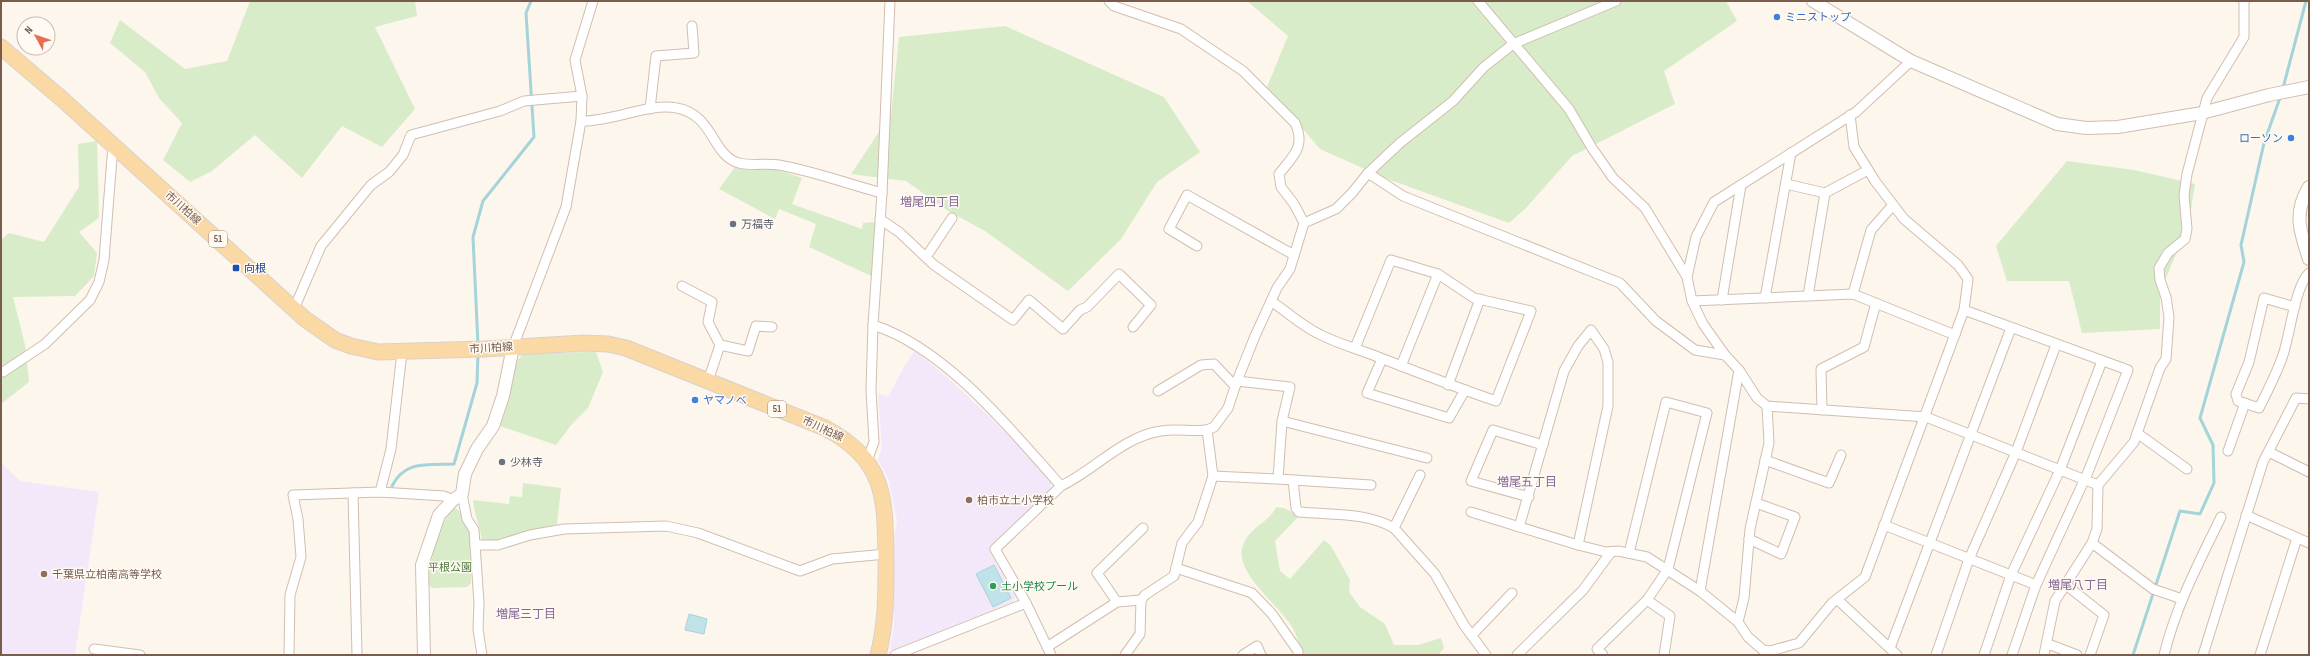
<svg xmlns="http://www.w3.org/2000/svg" width="2310" height="656" font-family="'Sofia Sans Condensed','Noto Sans JP',sans-serif">
	<style>
		.education { fill: #f3e8fa }
		.green { fill: #d8ecc9 }
		.water { fill: #bfe3e8; stroke: #a5d3da }
		.lines { fill: none; stroke-linecap: round; stroke-linejoin: round }
		.stream { stroke: #a5d3da; stroke-width: 3 }
		.minor-casing { stroke: #d1beb0; stroke-width: 11 }
		.tertiary-casing { stroke: #d1beb0; stroke-width: 14 }
		.primary-casing { stroke: #dad1cd; stroke-width: 17 }
		.minor { stroke: #fff; stroke-width: 9 }
		.tertiary { stroke: #fff; stroke-width: 12 }
		.primary { stroke: #fbd9a5; stroke-width: 15 }
		.shop-dot { fill: #3f7fe0; stroke: #fffaf3; stroke-width: 1.5 }
		.worship-dot { fill: #6b7280; stroke: #fffaf3; stroke-width: 1.5 }
		.transit-dot { fill: #1a4fb4; stroke: #fffaf3; stroke-width: 1.5 }
		.education-dot { fill: #8d6e63; stroke: #fffaf3; stroke-width: 1.5 }
		.leisure-dot { fill: #2e9e5b; stroke: #fffaf3; stroke-width: 1.5 }
		.labels { text-anchor: middle; dominant-baseline: central; stroke-width: 3; stroke-linejoin: round; paint-order: stroke }
		.shield { fill: #fffaf3; stroke: #a28b7f; stroke-width: 1 }
		.shield-label { font-size: 10px; font-weight: bold; fill: #7a5c4d }
		.shop-label { font-size: 11px; fill: #366cbe; stroke: #fffaf3; text-anchor: start }
		.street-label { font-size: 11px; fill: #7a5c4d; stroke: #fffaf3 }
		.worship-label { font-size: 11px; fill: #5b616d; stroke: #fffaf3; text-anchor: start }
		.transit-label { font-size: 11px; fill: #164399; stroke: #fffaf3; text-anchor: start }
		.education-label { font-size: 11px; fill: #785e54; stroke: #fffaf3; text-anchor: start }
		.park-label { font-size: 11px; fill: #537a41; stroke: #fffaf3 }
		.leisure-label { font-size: 11px; fill: #27864d; stroke: #fffaf3; text-anchor: start }
		.neighbourhood-label { font-size: 12px; fill: #846695; stroke: #fffaf3 }
	</style>
	<rect width="100%" height="100%" fill="#fdf6ec"/>
	<g class="education">
		<path d="M 915,351 L 947,377 L 990,417 L 1051,479 L 1051,493 L 989,549 L 1016,597 L 1012,602 L 893,651 L 890,648 L 894,625 L 894,539 L 897,521 L 889,481 L 878,460 L 882,447 L 878,393 L 888,397 L 905,365 Z"/>
		<path d="M 1,463 L 20,481 L 99,492 L 75,655 L 1,655 Z"/>
	</g>
	<g class="green">
		<path d="M 250,1 L 415,1 L 417,16 L 375,27 L 415,109 L 382,147 L 342,126 L 302,178 L 255,135 L 212,171 L 190,182 L 163,160 L 182,123 L 159,98 L 145,72 L 110,43 L 120,20 L 185,69 L 227,61 Z"/>
		<path d="M 1247,1 L 1726,1 L 1737,21 L 1664,71 L 1675,104 L 1572,156 L 1526,208 L 1509,223 L 1385,178 L 1320,149 L 1267,87 L 1288,36 Z"/>
		<path d="M 1005,26 L 1164,97 L 1200,152 L 1157,182 L 1121,239 L 1068,291 L 985,231 L 948,211 L 906,181 L 851,174 L 891,114 L 899,37 Z"/>
		<path d="M 97,141 L 99,218 L 79,232 L 97,253 L 94,276 L 75,296 L 13,297 L 25,345 L 29,382 L 1,404 L 1,240 L 9,233 L 44,242 L 79,187 L 78,144 Z"/>
		<path d="M 2067,161 L 2134,170 L 2195,184 L 2189,222 L 2160,293 L 2160,329 L 2082,333 L 2069,281 L 2007,281 L 1996,246 Z"/>
		<path d="M 735,167 L 776,169 L 802,178 L 792,204 L 862,229 L 863,223 L 876,222 L 871,276 L 809,247 L 816,224 L 779,209 L 775,219 L 719,189 Z"/>
		<path d="M 596,352 L 603,372 L 588,408 L 572,424 L 556,445 L 500,426 L 515,363 L 524,353 Z"/>
		<path d="M 523,483 L 561,488 L 557,524 L 498,541 L 482,541 C 480,526 474,514 473,500 L 509,504 L 510,496 L 522,497 Z"/>
		<path d="M 454,507 L 459,511 L 470,533 L 471,583 L 467,587 L 432,588 L 428,584 C 431,558 437,528 454,507 Z"/>
		<path d="M 1276,507 L 1284,508 L 1299,516 L 1275,541 L 1280,571 L 1290,579 L 1324,540 L 1331,546 L 1350,580 L 1349,592 L 1360,607 L 1385,624 L 1394,645 L 1418,645 L 1441,638 L 1444,648 L 1439,654 L 1303,655 C 1300,646 1297,635 1292,627 C 1280,607 1236,573 1242,549 C 1248,526 1269,524 1276,507 Z"/>
	</g>
	<g class="water">
		<path d="M 994,565 L 1011,598 L 993,607 L 976,574 Z"/>
		<path d="M 689,614 L 707,619 L 704,634 L 685,630 Z"/>
	</g>
	<g class="lines">
		<g class="stream">
			<path d="M 2283,88 L 2306,1"/>
			<path d="M 478,345 L 473,237 L 483,201 L 534,137 L 526,13 L 531,1"/>
			<path d="M 392,486 C 405,460 428,465 454,464 L 477,383 L 478,353"/>
			<path d="M 2133,655 L 2180,511 L 2200,514 L 2214,483 L 2213,445 L 2200,418 L 2244,262 L 2241,245 L 2264,143 L 2281,95"/>
		</g>
		<g class="minor-casing">
			<g id="minor">
				<path d="M 1109,1 L 1114,6 L 1181,29 L 1243,71 L 1295,123 C 1306,147 1293,156 1279,174 L 1281,187 L 1294,204 L 1304,223 L 1290,269 L 1277,288 L 1255,336 L 1237,381 L 1228,408 L 1214,427 L 1207,430"/>
				<path d="M 1478,1 L 1569,109 L 1592,148 L 1613,178 L 1645,208 L 1687,277 L 1692,301 L 1703,324 L 1725,355 L 1739,370 L 1757,398 L 1767,406 L 1926,417 L 2098,485"/>
				<path d="M 650,109 L 656,56 L 694,53 L 692,26"/>
				<path d="M 581,121 C 612,122 650,102 677,108 C 714,115 712,156 739,163 C 752,166 766,163 779,165 C 813,171 848,184 882,193"/>
				<path d="M 1368,173 L 1403,196 L 1620,283 L 1656,321 L 1695,350 L 1725,355"/>
				<path d="M 1786,184 L 1825,193 L 1868,170"/>
				<path d="M 880,219 L 899,232 L 934,265 L 1013,320 L 1029,300 L 1063,329 L 1080,310 L 1087,307 L 1119,274 L 1151,305 L 1133,327"/>
				<path d="M 1304,223 L 1336,209 L 1352,193 L 1368,173 L 1400,143 L 1453,101 L 1484,67 L 1513,44 L 1616,1"/>
				<path d="M 1197,246 L 1169,229 L 1187,195 L 1294,255"/>
				<path d="M 926,257 L 952,218"/>
				<path d="M 1687,277 L 1696,237 L 1714,202 L 1856,112 L 1911,61"/>
				<path d="M 682,286 L 712,302 L 708,322 L 720,345 L 708,381"/>
				<path d="M 1853,294 L 1871,230 L 1893,205"/>
				<path d="M 1808,296 L 1825,193"/>
				<path d="M 1765,298 L 1791,153"/>
				<path d="M 1722,300 L 1741,185"/>
				<path d="M 1271,301 C 1287,312 1302,326 1319,334 C 1336,343 1355,348 1373,355 C 1414,371 1455,387 1496,401 L 1531,311 L 1474,298 L 1438,274 L 1391,260 L 1355,348"/>
				<path d="M 1692,301 L 1853,294 L 1955,335"/>
				<path d="M 2295,307 L 2264,298 L 2249,362 L 2236,394 L 2238,401 L 2259,408 C 2268,390 2277,373 2283,355 C 2290,335 2295,286 2309,273"/>
				<path d="M 294,309 L 321,246 L 371,185 L 389,172 L 403,155 L 411,135 L 500,111 L 524,101 L 582,96"/>
				<path d="M 1964,310 L 2128,370 L 2088,472 L 2036,585 L 2012,655"/>
				<path d="M 873,325 C 946,348 1012,431 1061,486"/>
				<path d="M 720,345 L 748,351 L 756,326 L 772,327"/>
				<path d="M 513,347 L 566,207 L 581,121 L 582,96 L 575,60 L 593,1"/>
				<path d="M 1382,359 L 1367,393 L 1449,418 L 1465,390"/>
				<path d="M 1401,366 L 1438,274"/>
				<path d="M 3,372 L 45,344 L 90,300 L 99,282 L 104,260 L 113,145"/>
				<path d="M 1448,385 L 1480,299"/>
				<path d="M 1158,391 L 1201,365 L 1214,364 L 1235,386"/>
				<path d="M 1822,410 L 1821,369 L 1864,347 L 1876,303"/>
				<path d="M 1282,421 L 1427,458"/>
				<path d="M 2137,433 L 2187,469"/>
				<path d="M 2228,451 L 2245,403"/>
				<path d="M 2269,452 L 2309,472"/>
				<path d="M 1765,460 L 1829,483 L 1841,455"/>
				<path d="M 867,461 L 874,442 L 871,390 L 873,325 L 882,193 L 890,1"/>
				<path d="M 1420,475 L 1394,528 L 1435,574 L 1464,625 L 1486,655"/>
				<path d="M 1213,476 L 1278,479 L 1282,421 L 1290,387 L 1237,381"/>
				<path d="M 1278,479 L 1371,485"/>
				<path d="M 1293,480 L 1296,508 L 1299,512 C 1331,515 1366,512 1394,528"/>
				<path d="M 380,492 L 391,449 L 402,352"/>
				<path d="M 353,493 L 357,655"/>
				<path d="M 462,494 L 467,519 L 474,530 L 479,603 L 478,629 L 482,655"/>
				<path d="M 1529,497 L 1471,481 L 1493,430 L 1543,445"/>
				<path d="M 1471,512 L 1578,545 L 1606,552 L 1618,551 L 1647,557 L 1700,591 L 1738,622 L 1748,637 L 1763,650 L 1770,651 L 1799,643 L 1832,603 L 1865,577 L 1964,310 L 1968,279 L 1958,265 L 1904,219 L 1875,181 L 1854,147 L 1850,115"/>
				<path d="M 2246,515 L 2309,543"/>
				<path d="M 1884,525 L 2036,585"/>
				<path d="M 1519,527 L 1564,371 L 1578,346 L 1591,330 L 1604,349 L 1608,362 L 1608,406 L 1578,545"/>
				<path d="M 1749,539 L 1781,554 L 1795,517 L 1756,503"/>
				<path d="M 2092,543 L 2153,589 L 2182,599"/>
				<path d="M 475,545 L 498,545 L 530,535 L 564,529 L 666,526 L 698,533 L 800,571 L 832,559 L 886,554"/>
				<path d="M 1176,568 L 1252,593 L 1272,614 L 1298,651 L 1298,655"/>
				<path d="M 2066,585 L 2104,615 L 2090,655"/>
				<path d="M 1700,591 L 1739,370"/>
				<path d="M 1647,600 L 1670,616 L 1664,655"/>
				<path d="M 1838,600 L 1897,655"/>
				<path d="M 1117,602 L 1097,573 L 1143,528"/>
				<path d="M 1026,603 L 1051,655"/>
				<path d="M 1738,622 L 1744,598 L 1750,529 L 1769,443 L 1767,406"/>
				<path d="M 1472,635 L 1512,593"/>
				<path d="M 2048,644 L 2077,655"/>
				<path d="M 1047,647 L 1117,602 L 1141,600"/>
				<path d="M 1890,648 L 2011,328"/>
				<path d="M 94,649 L 140,655"/>
				<path d="M 289,655 L 290,595 L 301,557 L 298,519 L 293,495 L 380,492 L 444,496 L 453,500"/>
				<path d="M 895,655 L 1026,603 L 995,549 L 1061,486 C 1093,471 1124,436 1161,431 C 1176,428 1192,432 1207,430 L 1213,476 L 1198,522 L 1182,543 L 1174,576 L 1145,595 L 1141,600 L 1140,634 L 1125,655"/>
				<path d="M 1243,655 L 1257,646 L 1261,655"/>
				<path d="M 1517,655 L 1583,590 L 1611,552"/>
				<path d="M 1603,655 L 1597,649 L 1647,600 L 1668,569 L 1707,413 L 1666,402 L 1629,553"/>
				<path d="M 1936,655 L 1969,559 L 2016,452 L 2056,345"/>
				<path d="M 1984,655 L 2011,575 L 2060,470 L 2102,361"/>
				<path d="M 2044,655 L 2055,601 L 2092,543 L 2097,529 L 2098,485 L 2134,442 L 2160,368 L 2166,359 L 2169,317 L 2166,297 L 2160,280 L 2159,268 L 2168,253 L 2185,239 L 2187,229 L 2184,195 L 2187,174 L 2207,98 L 2244,37 L 2244,1"/>
				<path d="M 2164,655 C 2176,606 2199,562 2221,517"/>
				<path d="M 2203,655 L 2263,462 L 2296,398 L 2309,399"/>
				<path d="M 2260,655 L 2297,538"/>
			</g>
		</g>
		<g class="tertiary-casing">
			<g id="tertiary">
				<path d="M 1813,1 L 1911,61 L 2057,124 L 2086,128 L 2118,127 L 2202,113 L 2269,95 L 2309,87"/>
				<path d="M 2309,187 C 2293,213 2300,232 2309,259"/>
				<path d="M 424,655 L 422,565 L 439,515 L 453,500 L 462,494 L 465,474 L 477,449 L 493,426 L 503,396 L 513,347"/>
			</g>
		</g>
		<g class="primary-casing">
			<path id="primary" d="M 1,47 L 62,99 L 305,319 L 335,340 L 351,346 L 378,352 L 484,349 L 584,343 L 608,344 L 626,348 L 825,428 C 888,461 885,501 886,564 C 886,595 886,625 878,655"/>
		</g>
		<use href="#minor" class="minor"/>
		<use href="#tertiary" class="tertiary"/>
		<use href="#primary" class="primary"/>
	</g>
	<g class="shop-dot">
		<circle cx="1777" cy="17" r="4"/>
		<circle cx="2291" cy="138" r="4"/>
		<circle cx="695" cy="400" r="4"/>
	</g>
	<g class="worship-dot">
		<circle cx="733" cy="224" r="4"/>
		<circle cx="502" cy="462" r="4"/>
	</g>
	<rect class="transit-dot" x="232" y="264" width="8" height="8" rx="2"/>
	<g class="education-dot">
		<circle cx="969" cy="500" r="4"/>
		<circle cx="44" cy="574" r="4"/>
	</g>
	<circle class="leisure-dot" cx="993" cy="586" r="4"/>
	<g class="labels">
		<g class="shield">
			<rect x="209" y="231" width="18" height="16" rx="3"/>
			<rect x="768" y="401" width="18" height="16" rx="3"/>
		</g>
		<g class="shield-label">
			<text x="218" y="239">51</text>
			<text x="777" y="409">51</text>
		</g>
		<g class="shop-label">
			<text x="1785" y="17">ミニストップ</text>
			<text x="2283" y="138" text-anchor="end">ローソン</text>
			<text x="703" y="400">ヤマノベ</text>
		</g>
		<g class="street-label">
			<text transform="translate(183 208) rotate(42)">市川柏線</text>
			<text transform="translate(491 348) rotate(-4)">市川柏線</text>
			<text transform="translate(823 429) rotate(25)">市川柏線</text>
		</g>
		<g class="worship-label">
			<text x="741" y="224">万福寺</text>
			<text x="510" y="462">少林寺</text>
		</g>
		<g class="transit-label">
			<text x="244" y="268">向根</text>
		</g>
		<g class="education-label">
			<text x="977" y="500">柏市立土小学校</text>
			<text x="52" y="574">千葉県立柏南高等学校</text>
		</g>
		<g class="park-label">
			<text x="450" y="567">平根公園</text>
		</g>
		<g class="leisure-label">
			<text x="1001" y="586">土小学校プール</text>
		</g>
		<g class="neighbourhood-label">
			<text x="930" y="202">増尾四丁目</text>
			<text x="1527" y="482">増尾五丁目</text>
			<text x="2078" y="585">増尾八丁目</text>
			<text x="526" y="614">増尾三丁目</text>
		</g>
	</g>
	<rect width="2310" height="656" fill="none" stroke="#7a5c4d" stroke-width="4"/>
	<g transform="translate(36 36) rotate(310)"><circle r="19" fill="#fffaf3" stroke="#cabbb1"/>
	<path d="M0-3L7 15L0 10L-7 15Z" fill="#e76f51"/>
	<text y="-6" font-size="11" font-weight="bold" text-anchor="middle" fill="#7a5c4d">N</text>
	</g>
</svg>
